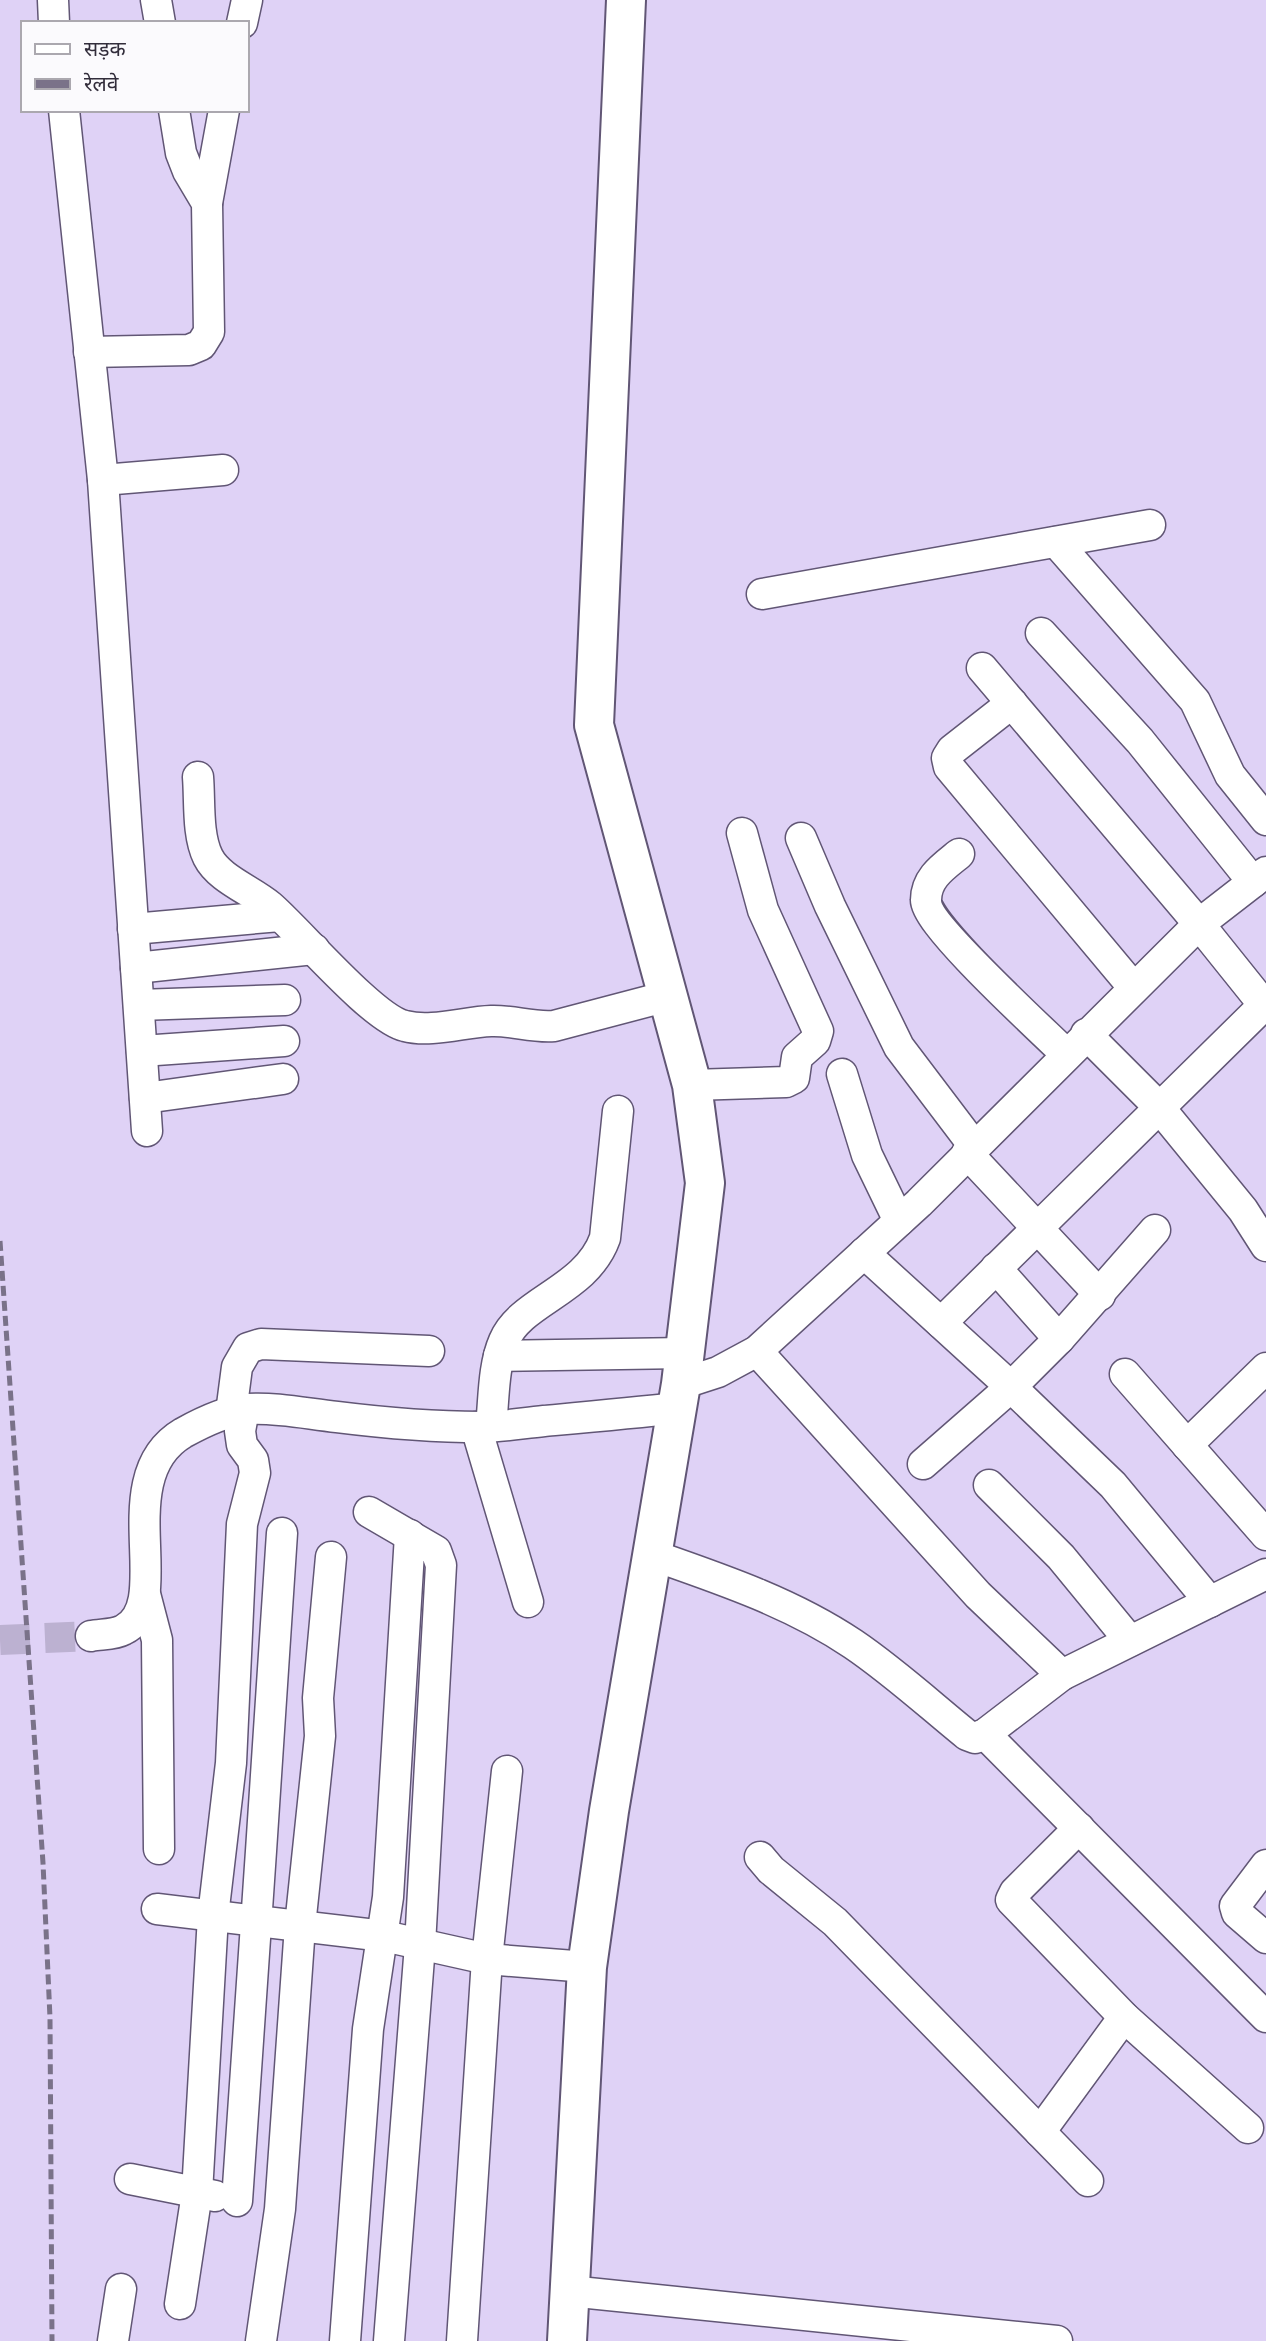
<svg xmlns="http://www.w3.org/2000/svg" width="1266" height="2341" font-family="'Zilla Slab','Noto Sans Devanagari',serif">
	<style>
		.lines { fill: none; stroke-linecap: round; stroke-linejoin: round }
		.minor-tunnel { stroke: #bcb1d1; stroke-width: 30; stroke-dasharray: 30 15; stroke-linecap: butt }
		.minor-casing { stroke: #615675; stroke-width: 33 }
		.major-casing { stroke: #615675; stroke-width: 42 }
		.minor { stroke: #fff; stroke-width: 30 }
		.major { stroke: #fff; stroke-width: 38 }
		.rail { stroke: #7a7289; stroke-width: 5; stroke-dasharray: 10 5; stroke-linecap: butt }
	</style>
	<rect width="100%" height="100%" fill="#dfd2f6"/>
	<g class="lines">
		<path class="minor-tunnel" d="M 0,1640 L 91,1636"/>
		<g class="minor-casing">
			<g id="minor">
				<path d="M 53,0 L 54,23"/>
				<path d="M 156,0 L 160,23"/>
				<path d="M 242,23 L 247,0"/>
				<path d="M 64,110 L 103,480 L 147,1131"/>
				<path d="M 207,203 L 224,110"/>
				<path d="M 89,352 L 189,350 L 201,345 L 209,332 L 207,203 L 188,171 L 181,153 L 174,110"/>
				<path d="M 103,480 L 223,470"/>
				<path d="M 1056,542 L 1195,701 L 1230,775 L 1266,820"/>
				<path d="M 762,594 L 1150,525"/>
				<path d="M 1041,633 L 1140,741 L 1253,882"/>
				<path d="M 982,668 L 1199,924 L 1264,1005"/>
				<path d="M 1012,703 L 952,750 L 947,758 L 949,767 L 1133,987"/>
				<path d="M 198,777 C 200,801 197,835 208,857 C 219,879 251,890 270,906 C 300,932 373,1019 405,1026 C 431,1033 464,1022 491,1021 C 512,1020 533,1028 554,1026 L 668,996"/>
				<path d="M 801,838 L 830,906 L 899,1047 L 974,1146"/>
				<path d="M 959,854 C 943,867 926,878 926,900 C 925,924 1042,1030 1066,1054"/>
				<path d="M 133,929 L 280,916"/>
				<path d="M 136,968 L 314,949"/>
				<path d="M 139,1005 L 285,1000"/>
				<path d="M 1086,1034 L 1158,1106 L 1243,1210 L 1266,1246"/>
				<path d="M 142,1051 L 284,1041"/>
				<path d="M 842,1074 L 867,1155 L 899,1221"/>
				<path d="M 692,1085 L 786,1082 L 794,1078 L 797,1057 L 815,1041 L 818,1031 L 763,910 L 742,833"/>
				<path d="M 145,1098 L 283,1079"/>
				<path d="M 967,1153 L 1100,1295"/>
				<path d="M 864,1253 L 1011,1387 L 1113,1485 L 1210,1602"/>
				<path d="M 996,1268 L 1059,1339"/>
				<path d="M 941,1323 L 1266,1003"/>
				<path d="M 757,1351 L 978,1595 L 1062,1675"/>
				<path d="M 499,1356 L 685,1353"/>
				<path d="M 1125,1374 L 1266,1535"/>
				<path d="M 681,1384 L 718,1372 L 757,1351 L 919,1203 L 1199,924 L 1266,872"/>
				<path d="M 231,1413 L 237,1367 L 248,1348 L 261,1344 L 429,1351"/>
				<path d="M 491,1426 C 494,1399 493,1366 504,1341 C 521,1300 586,1291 605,1238 L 618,1111"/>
				<path d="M 476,1427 L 528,1602"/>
				<path d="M 1187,1445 L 1266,1368"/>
				<path d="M 923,1464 L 1011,1387 L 1059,1339 L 1155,1230"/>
				<path d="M 989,1485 L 1061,1557 L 1130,1641"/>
				<path d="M 369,1512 L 436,1551 L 441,1565 L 420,1945 L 389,2341"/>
				<path d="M 652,1555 C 721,1579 792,1603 853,1644 C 893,1671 930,1705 967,1735 L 975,1738 L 985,1734 L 1062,1675 L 1266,1574"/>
				<path d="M 145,1594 L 157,1640 L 159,1849"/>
				<path d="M 91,1636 C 101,1634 114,1635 123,1630 C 177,1604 107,1478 183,1433 C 201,1423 226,1411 247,1409 C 277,1407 308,1414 337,1417 C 385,1423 433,1427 481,1427 C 502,1427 523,1423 544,1421 C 588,1417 633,1413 677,1408"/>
				<path d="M 985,1734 L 1266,2017"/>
				<path d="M 1079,1828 L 1015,1892 L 1011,1900 L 1124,2017 L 1248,2128"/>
				<path d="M 760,1857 L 771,1870 L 835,1922 L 1088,2181"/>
				<path d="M 1266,1865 L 1235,1906 L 1237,1913 L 1266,1938"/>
				<path d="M 157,1909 L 384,1936 L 487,1959 L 587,1967"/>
				<path d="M 1040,2132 L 1124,2017"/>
				<path d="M 130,2179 L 215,2196"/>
				<path d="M 237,2201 C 251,1978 269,1756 282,1533"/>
				<path d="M 569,2291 L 1057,2341"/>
				<path d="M 180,2304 L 197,2193 L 213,1916 L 231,1763 L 242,1524 L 255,1473 L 253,1460 L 242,1445 L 240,1431 L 244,1409"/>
				<path d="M 113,2341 L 121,2289"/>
				<path d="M 261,2341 L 280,2209 L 300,1926 L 320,1736 L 318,1698 L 331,1557"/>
				<path d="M 345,2341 L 368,2029 L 388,1897 L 410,1535"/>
				<path d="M 462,2341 L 487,1959 L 507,1771"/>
			</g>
		</g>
		<g class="major-casing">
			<path id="major" d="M 567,2341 L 587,1967 L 609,1811 L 681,1384 L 705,1183 L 692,1085 L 594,725 L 626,0"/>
		</g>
		<use href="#minor" class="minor"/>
		<use href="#major" class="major"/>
		<path class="rail" d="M 0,1241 L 43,1863 L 50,2018 L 52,2341"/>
	</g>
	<rect x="21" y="21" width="228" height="91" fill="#fbfafd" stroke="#aba8af" stroke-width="2"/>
	<rect x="35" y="44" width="35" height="10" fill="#ffffff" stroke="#aba8af" stroke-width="2"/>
	<text x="84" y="56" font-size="21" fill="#322d3b">सड़क</text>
	<rect x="35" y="79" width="35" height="10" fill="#7a7289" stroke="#aba8af" stroke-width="2"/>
	<text x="84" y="91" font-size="21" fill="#322d3b">रेलवे</text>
</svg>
